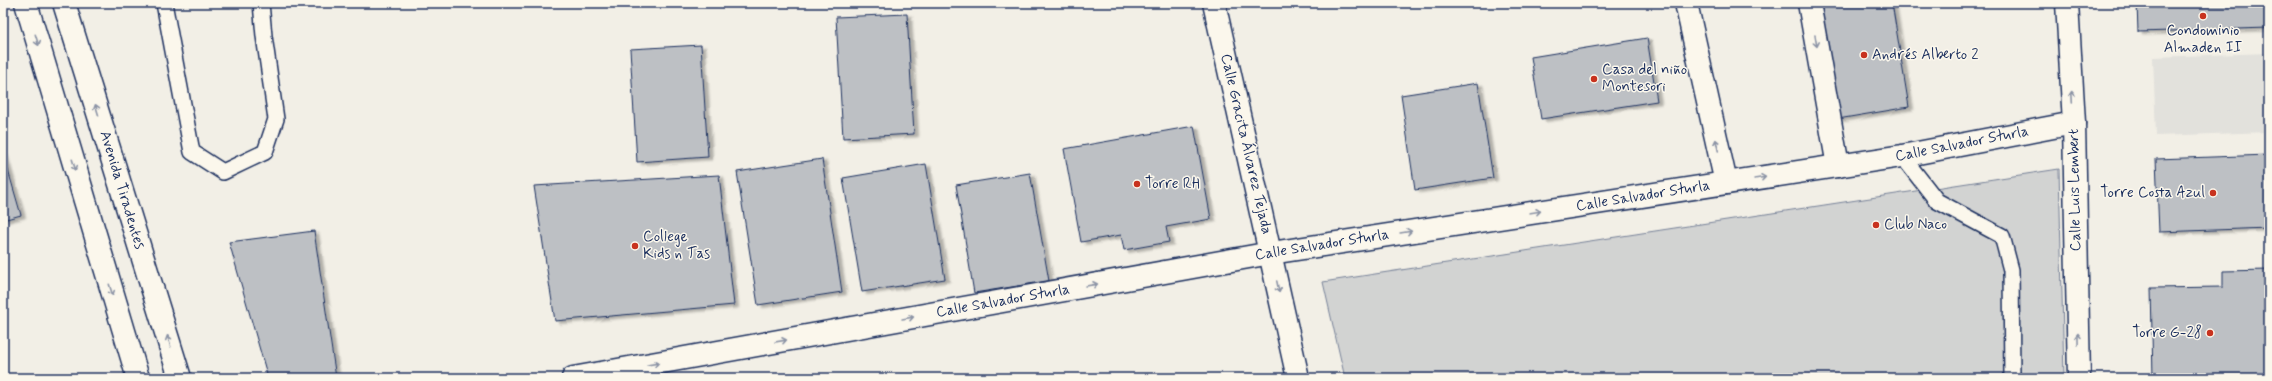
<svg xmlns="http://www.w3.org/2000/svg" width="2272" height="381" font-family="Mynerve,sans-serif">
	<style>
		.built { fill: #e2e1dc }
		.green { fill: #d2d3d2; stroke: #768198 }
		.building { fill: #bdc0c4; stroke: #1b2f5e; filter: url(#shadow) }
		.lines { fill: none; stroke-linecap: round; stroke-linejoin: round }
		.lane-casing { stroke: #1b2f5e; stroke-width: 18 }
		.street-casing { stroke: #1b2f5e; stroke-width: 25 }
		.secondary-casing { stroke: #1b2f5e; stroke-width: 25 }
		.lane { stroke: #fbf7ec; stroke-width: 15 }
		.street { stroke: #fbf7ec; stroke-width: 22 }
		.secondary { stroke: #fbf7ec; stroke-width: 22 }
		.oneway { stroke: #8b93a5 }
		.poi-dot { fill: #c8321e; stroke: #fbf7ec; stroke-width: 1.5 }
		.labels { text-anchor: middle; dominant-baseline: central; stroke-width: 3; stroke-linejoin: round; paint-order: stroke }
		.poi-label { font-size: 15px; fill: #1b2f5e; stroke: #fbf7ec; text-anchor: start }
		.street-label { font-size: 15px; fill: #1b2f5e; stroke: #fbf7ec }
	</style>
	<defs>
		<filter id="shadow"><feDropShadow dx="4.5" dy="2.5" stdDeviation="1" flood-color="#0004"/></filter>
	</defs>
	<rect width="100%" height="100%" fill="#f2efe6"/>
	<filter id="ink" filterUnits="userSpaceOnUse"><feTurbulence type="fractalNoise" baseFrequency=".025" numOctaves="2"/><feDisplacementMap in="SourceGraphic" scale="8" xChannelSelector="R" yChannelSelector="G"/><feConvolveMatrix kernelMatrix="1 2 1 2 8 2 1 2 1" color-interpolation-filters="sRGB"/></filter>
	<g filter="url(#ink)">
		<path class="built" d="M 2269,53 L 2269,132 L 2156,136 L 2153,57 Z"/>
		<path class="green" d="M 2059,169 L 2064,378 L 1345,378 L 1323,282 Z"/>
		<g class="building">
			<path d="M 1819,3 L 1892,3 L 1909,107 L 1838,119 Z"/>
			<path d="M 2137,3 L 2269,3 L 2269,28 L 2138,32 Z"/>
			<path d="M 907,14 L 914,134 L 843,138 L 836,17 Z"/>
			<path d="M 1647,38 L 1657,101 L 1541,119 L 1531,57 Z"/>
			<path d="M 701,45 L 708,157 L 637,162 L 630,49 Z"/>
			<path d="M 1478,83 L 1493,178 L 1415,190 L 1401,95 Z"/>
			<path d="M 1194,126 L 1211,219 L 1166,227 L 1169,242 L 1124,250 L 1121,235 L 1081,242 L 1064,149 Z"/>
			<path d="M 3,153 L 21,215 L 3,220 Z"/>
			<path d="M 2269,155 L 2269,228 L 2159,232 L 2156,159 Z"/>
			<path d="M 822,159 L 842,292 L 758,305 L 737,172 Z"/>
			<path d="M 926,164 L 945,279 L 862,292 L 843,178 Z"/>
			<path d="M 1030,173 L 1049,281 L 974,293 L 956,185 Z"/>
			<path d="M 719,175 L 734,305 L 555,321 L 534,186 Z"/>
			<path d="M 314,231 L 336,378 L 268,378 L 229,242 Z"/>
			<path d="M 2269,270 L 2269,378 L 2153,378 L 2151,288 L 2223,287 L 2223,271 Z"/>
		</g>
		<g class="lines">
			<g class="lane-casing">
				<g id="lane">
					<path d="M 164,3 L 192,152 L 223,172 L 265,152 L 276,119 L 264,36 L 261,3"/>
					<path d="M 1902,156 L 1937,201 L 2002,236 L 2011,270 L 2012,378"/>
				</g>
			</g>
			<g class="street-casing">
				<g id="street">
					<path d="M 1214,3 L 1298,378"/>
					<path d="M 1686,3 L 1726,183"/>
					<path d="M 1809,3 L 1838,166"/>
					<path d="M 2067,3 L 2074,123 L 2079,378"/>
					<path d="M 573,378 L 1271,253 L 1902,156 L 2074,123"/>
				</g>
			</g>
			<g class="secondary-casing">
				<g id="secondary">
					<path d="M 26,3 L 138,378"/>
					<path d="M 64,3 L 180,378"/>
				</g>
			</g>
			<use href="#lane" class="lane"/>
			<use href="#street" class="street"/>
			<use href="#secondary" class="secondary"/>
		</g>
		<defs><path id="oneway-shaft" d="M-6 0H5M1.5-3L5.5 0L1.5 3" fill="none" stroke-width="1.6" stroke-linecap="round" stroke-linejoin="round"/></defs>
		<g class="oneway">
			<use href="#oneway-shaft" transform="translate(37 40) rotate(73)"/>
			<use href="#oneway-shaft" transform="translate(1816 41) rotate(80)"/>
			<use href="#oneway-shaft" transform="translate(2072 97) rotate(-93)"/>
			<use href="#oneway-shaft" transform="translate(97 110) rotate(-107)"/>
			<use href="#oneway-shaft" transform="translate(1717 145) rotate(-102)"/>
			<use href="#oneway-shaft" transform="translate(74 165) rotate(73)"/>
			<use href="#oneway-shaft" transform="translate(1760 178) rotate(-9)"/>
			<use href="#oneway-shaft" transform="translate(1535 212) rotate(-9)"/>
			<use href="#oneway-shaft" transform="translate(1406 232) rotate(-9)"/>
			<use href="#oneway-shaft" transform="translate(1092 285) rotate(-10)"/>
			<use href="#oneway-shaft" transform="translate(1278 287) rotate(78)"/>
			<use href="#oneway-shaft" transform="translate(111 290) rotate(73)"/>
			<use href="#oneway-shaft" transform="translate(908 318) rotate(-10)"/>
			<use href="#oneway-shaft" transform="translate(2078 339) rotate(-91)"/>
			<use href="#oneway-shaft" transform="translate(169 341) rotate(-107)"/>
			<use href="#oneway-shaft" transform="translate(781 341) rotate(-10)"/>
			<use href="#oneway-shaft" transform="translate(653 364) rotate(-10)"/>
		</g>
	</g>
	<g class="poi-dot">
		<circle cx="2203" cy="16" r="4"/>
		<circle cx="1864" cy="55" r="4"/>
		<circle cx="1594" cy="79" r="4"/>
		<circle cx="1137" cy="184" r="4"/>
		<circle cx="2213" cy="193" r="4"/>
		<circle cx="1876" cy="225" r="4"/>
		<circle cx="635" cy="246" r="4"/>
		<circle cx="2210" cy="333" r="4"/>
	</g>
	<g class="labels">
		<g class="poi-label">
			<text x="2203" y="31" text-anchor="middle">Condominio<tspan x="2203" dy="17">Almaden II</tspan></text>
			<text x="1872" y="55">Andrés Alberto 2</text>
			<text x="1602" y="70">Casa del niño<tspan x="1602" dy="17">Montesori</tspan></text>
			<text x="1145" y="184">Torre RH</text>
			<text x="2205" y="193" text-anchor="end">Torre Costa Azul</text>
			<text x="1884" y="225">Club Naco</text>
			<text x="643" y="237">College<tspan x="643" dy="17">Kids n Tas</tspan></text>
			<text x="2202" y="333" text-anchor="end">Torre G-28</text>
		</g>
		<g class="street-label">
			<text transform="translate(1246 144) rotate(77)">Calle Gracita Álvarez Tejada</text>
			<text transform="translate(1962 144) rotate(-11)">Calle Salvador Sturla</text>
			<text transform="translate(122 190) rotate(73)">Avenida Tiradentes</text>
			<text transform="translate(2075 190) rotate(-91)">Calle Luis Lembert</text>
			<text transform="translate(1643 196) rotate(-9)">Calle Salvador Sturla</text>
			<text transform="translate(1322 245) rotate(-9)">Calle Salvador Sturla</text>
			<text transform="translate(1003 301) rotate(-10)">Calle Salvador Sturla</text>
		</g>
	</g>
	<rect width="2272" height="381" fill="none" stroke="#fbf7ec" stroke-width="16"/>
	<rect x="8" y="8" width="2256" height="365" fill="none" stroke="#1b2f5e" stroke-width="1.5" filter="url(#ink)"/>
</svg>
